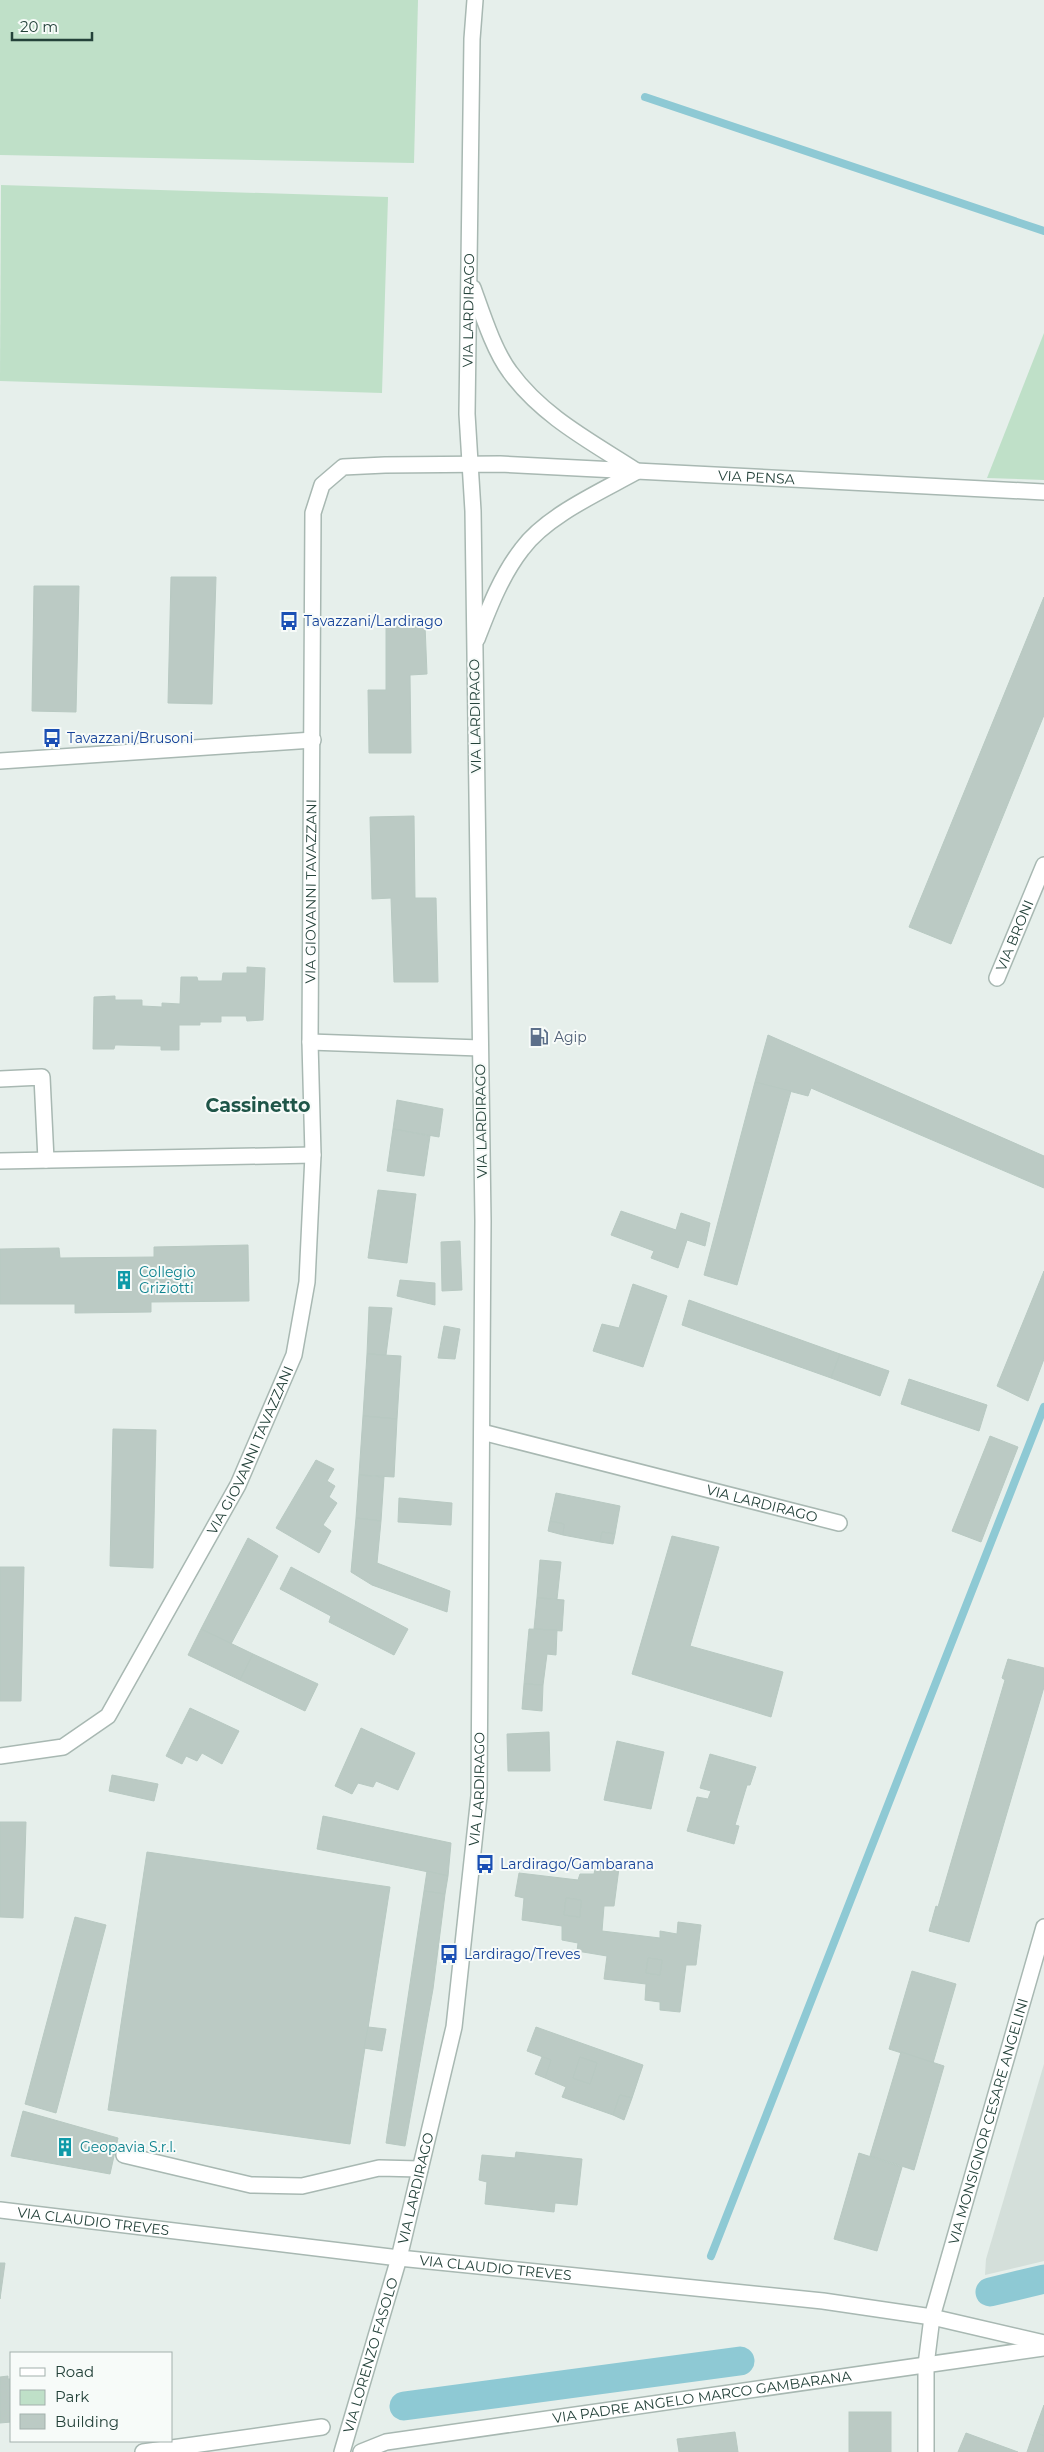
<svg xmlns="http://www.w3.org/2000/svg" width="1044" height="2452" font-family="Montserrat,sans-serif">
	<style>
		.built { fill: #d4dfda }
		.green { fill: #bfe0c8 }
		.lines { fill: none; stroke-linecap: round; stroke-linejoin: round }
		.stream { stroke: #8ec9d4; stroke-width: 8 }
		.canal { stroke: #8ec9d4; stroke-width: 29 }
		.building { fill: #bbcac4; stroke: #b8c9c2; fill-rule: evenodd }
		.minor-casing { stroke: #a8b8b2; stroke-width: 18 }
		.minor { stroke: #fff; stroke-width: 15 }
		.labels { text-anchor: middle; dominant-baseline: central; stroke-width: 4; stroke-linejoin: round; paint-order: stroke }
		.street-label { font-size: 14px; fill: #24423a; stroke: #f7fbf9 }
		.transit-label { font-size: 14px; fill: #164399; stroke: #f7fbf9; text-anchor: start }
		.service-label { font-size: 14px; fill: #4e5e75; stroke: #f7fbf9; text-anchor: start }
		.culture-label { font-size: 14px; fill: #0d838f; stroke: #f7fbf9; text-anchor: start }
		.district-label { font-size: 19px; font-weight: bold; fill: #1f5548; stroke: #f7fbf9 }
	</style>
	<rect width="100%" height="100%" fill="#e6efeb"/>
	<path class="built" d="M 1044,2064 L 1044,2261 L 985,2275 L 986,2259 Z"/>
	<g class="green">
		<path d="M 0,0 L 418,0 L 414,163 L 0,155 Z"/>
		<path d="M 1,185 L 388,197 L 382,393 L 0,381 Z"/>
		<path d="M 1044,333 L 1044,480 L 987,478 Z"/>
	</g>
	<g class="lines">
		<g class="stream">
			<path d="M 645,97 L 1044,231"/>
			<path d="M 711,2256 L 1044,1407"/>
		</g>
		<g class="canal">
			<path d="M 990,2292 L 1044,2279"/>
			<path d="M 404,2406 L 740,2361"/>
		</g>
	</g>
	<g class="building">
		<path d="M 171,577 L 216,577 L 212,704 L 168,703 Z"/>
		<path d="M 34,586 L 79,586 L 76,712 L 32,711 Z"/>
		<path d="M 1044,597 L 1044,715 L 951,944 L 909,927 Z"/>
		<path d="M 425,625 L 427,674 L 410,675 L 411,753 L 369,753 L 368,690 L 386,690 L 386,626 Z"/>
		<path d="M 414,816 L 415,898 L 436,898 L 438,982 L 394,982 L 391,898 L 372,899 L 370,817 Z"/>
		<path d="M 247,967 L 265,968 L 263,1020 L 247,1021 L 246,1016 L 221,1016 L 221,1022 L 200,1022 L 200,1025 L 179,1025 L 179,1050 L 161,1050 L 161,1046 L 119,1045 L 115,1045 L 114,1049 L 93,1049 L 94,997 L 115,996 L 115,1000 L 142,1000 L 142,1006 L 162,1007 L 162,1003 L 180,1004 L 181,977 L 197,977 L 198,981 L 222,981 L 223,973 L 247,973 Z"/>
		<path d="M 768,1035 L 1044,1156 L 1044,1188 L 811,1088 L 808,1096 L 755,1082 Z"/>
		<path d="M 755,1082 L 791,1091 L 737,1285 L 704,1275 Z"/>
		<path d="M 397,1100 L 443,1109 L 439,1137 L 393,1129 Z"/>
		<path d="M 393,1129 L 430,1136 L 424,1176 L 387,1171 Z"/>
		<path d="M 378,1190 L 416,1194 L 407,1263 L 368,1258 Z"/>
		<path d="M 621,1211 L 676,1230 L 681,1213 L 710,1223 L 705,1246 L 687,1240 L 678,1268 L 651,1258 L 654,1251 L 611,1235 Z"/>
		<path d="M 460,1241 L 462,1290 L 442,1291 L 441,1242 Z"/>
		<path d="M 248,1245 L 249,1301 L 151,1302 L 151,1312 L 75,1313 L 75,1304 L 0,1304 L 0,1249 L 59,1248 L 60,1258 L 154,1257 L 154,1247 Z"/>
		<path d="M 1044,1271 L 1044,1359 L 1028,1401 L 997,1386 Z"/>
		<path d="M 400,1280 L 435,1283 L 435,1305 L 397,1296 Z"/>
		<path d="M 633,1284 L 667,1296 L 643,1367 L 593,1351 L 602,1324 L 619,1328 Z"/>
		<path d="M 689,1300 L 840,1354 L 831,1378 L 682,1325 Z"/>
		<path d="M 369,1307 L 392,1308 L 386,1355 L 367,1354 Z"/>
		<path d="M 444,1326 L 460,1329 L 455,1359 L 438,1358 Z"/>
		<path d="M 367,1354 L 401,1356 L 397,1419 L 363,1416 Z"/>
		<path d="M 840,1354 L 889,1371 L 880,1396 L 831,1378 Z"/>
		<path d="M 909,1379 L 987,1405 L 979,1431 L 901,1404 Z"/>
		<path d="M 363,1416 L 397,1419 L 394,1477 L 359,1475 Z"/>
		<path d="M 113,1429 L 156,1430 L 153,1568 L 110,1566 Z"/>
		<path d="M 990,1436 L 1018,1447 L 981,1542 L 952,1531 Z"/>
		<path d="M 316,1460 L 334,1469 L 327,1481 L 335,1486 L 329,1497 L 337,1503 L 323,1525 L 331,1531 L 319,1553 L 276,1528 Z"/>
		<path d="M 359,1475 L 384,1477 L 381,1521 L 356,1518 Z"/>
		<path d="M 556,1493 L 620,1506 L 615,1534 L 602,1532 L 600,1542 L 563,1535 L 564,1524 L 550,1521 Z"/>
		<path d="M 399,1498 L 452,1503 L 451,1525 L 398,1522 Z"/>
		<path d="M 356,1518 L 381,1521 L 377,1563 L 450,1591 L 447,1612 L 372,1585 L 351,1572 Z"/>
		<path d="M 550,1521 L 564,1524 L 563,1535 L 548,1531 Z"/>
		<path d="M 602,1532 L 615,1534 L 613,1544 L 600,1542 Z"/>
		<path d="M 672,1536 L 719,1547 L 690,1646 L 783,1672 L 771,1717 L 632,1674 Z"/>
		<path d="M 248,1538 L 278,1556 L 231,1644 L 201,1629 Z"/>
		<path d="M 540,1560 L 561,1562 L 557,1599 L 537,1598 Z"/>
		<path d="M 0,1567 L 24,1567 L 21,1701 L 0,1701 Z"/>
		<path d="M 291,1567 L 408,1629 L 394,1655 L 329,1622 L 331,1616 L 280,1589 Z"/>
		<path d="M 537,1598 L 564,1600 L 562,1631 L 534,1629 Z"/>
		<path d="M 201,1629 L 253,1654 L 240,1680 L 188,1655 Z"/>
		<path d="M 529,1629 L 557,1630 L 556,1655 L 547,1654 L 543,1685 L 524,1684 Z"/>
		<path d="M 253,1654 L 318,1684 L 305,1711 L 240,1680 Z"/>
		<path d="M 1008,1659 L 1044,1668 L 1044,1687 L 969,1942 L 929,1931 L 936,1906 L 938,1907 L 960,1832 L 1005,1680 L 1002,1678 Z"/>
		<path d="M 524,1684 L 543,1685 L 542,1711 L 522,1709 Z"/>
		<path d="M 190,1708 L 239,1731 L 222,1764 L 202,1753 L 197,1761 L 186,1756 L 182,1764 L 166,1756 Z"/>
		<path d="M 361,1728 L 415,1753 L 398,1790 L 376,1781 L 373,1787 L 358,1783 L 352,1794 L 335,1786 Z"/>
		<path d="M 549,1732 L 550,1771 L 508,1771 L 507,1734 Z"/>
		<path d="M 617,1741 L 664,1752 L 651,1809 L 604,1800 Z"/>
		<path d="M 710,1754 L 756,1767 L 750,1785 L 747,1785 L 735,1825 L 739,1826 L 734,1844 L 687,1831 L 697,1797 L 708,1799 L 711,1791 L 700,1788 Z"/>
		<path d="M 112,1775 L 158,1784 L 154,1801 L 109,1791 Z"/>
		<path d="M 323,1816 L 451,1843 L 448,1876 L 317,1849 Z"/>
		<path d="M 0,1822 L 26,1822 L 23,1918 L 0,1917 Z"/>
		<path d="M 147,1852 L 390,1887 L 350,2144 L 108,2110 Z"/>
		<path d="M 596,1864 L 619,1868 L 614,1906 L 604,1906 L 602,1931 L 660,1938 L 660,1931 L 677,1934 L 678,1922 L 701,1925 L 696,1965 L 686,1965 L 680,2012 L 660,2010 L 660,2002 L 645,2000 L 646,1984 L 604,1979 L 607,1956 L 577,1951 L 578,1943 L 562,1940 L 562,1926 L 522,1920 L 524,1898 L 515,1896 L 519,1873 L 578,1880 L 580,1874 L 594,1874 ZM 566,1898 L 581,1900 L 580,1917 L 564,1915 ZM 648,1958 L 662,1960 L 660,1975 L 646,1973 Z"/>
		<path d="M 427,1871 L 448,1876 L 445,1894 L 424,1891 Z"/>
		<path d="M 424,1891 L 445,1894 L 433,1989 L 405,2146 L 386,2143 Z"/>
		<path d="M 566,1898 L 581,1900 L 580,1917 L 564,1915 Z"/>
		<path d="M 75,1917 L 106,1925 L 56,2113 L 25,2104 Z"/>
		<path d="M 648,1958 L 662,1960 L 660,1975 L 646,1973 Z"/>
		<path d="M 912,1971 L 956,1984 L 933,2063 L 889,2049 Z"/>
		<path d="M 368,2027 L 386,2029 L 382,2051 L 364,2048 Z"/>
		<path d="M 536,2027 L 643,2065 L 632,2098 L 620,2095 L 613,2115 L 562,2097 L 566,2087 L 545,2078 L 551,2060 L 527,2051 ZM 580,2057 L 597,2063 L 590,2084 L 573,2078 Z"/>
		<path d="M 901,2052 L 944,2066 L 914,2170 L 870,2156 Z"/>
		<path d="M 542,2057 L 551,2060 L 545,2078 L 535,2074 Z"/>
		<path d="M 580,2057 L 597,2063 L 590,2084 L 573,2078 Z"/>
		<path d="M 620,2095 L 632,2098 L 624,2120 L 613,2115 Z"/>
		<path d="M 23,2111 L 118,2138 L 110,2174 L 11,2156 Z"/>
		<path d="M 516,2152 L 582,2159 L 577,2205 L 555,2203 L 554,2212 L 485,2204 L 487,2182 L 479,2180 L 482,2155 L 515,2158 Z"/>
		<path d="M 859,2153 L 902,2167 L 877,2251 L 834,2239 Z"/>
		<path d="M 0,2263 L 5,2263 L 0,2299 Z"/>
		<path d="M 8,2376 L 8,2379 L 11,2379 L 11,2422 L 0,2423 L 0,2377 Z"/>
		<path d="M 1044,2405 L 1044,2436 L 1034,2432 Z"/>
		<rect x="849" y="2412" width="42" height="40"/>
		<path d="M 735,2432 L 738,2452 L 679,2452 L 677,2439 Z"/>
		<path d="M 1034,2432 L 1044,2436 L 1044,2452 L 1027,2452 Z"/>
		<path d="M 966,2433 L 1018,2452 L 958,2452 Z"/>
	</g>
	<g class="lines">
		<g class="minor-casing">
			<g id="minor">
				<path d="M 473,288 C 482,313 494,351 510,372 C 542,416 590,441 635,470"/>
				<path d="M 477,639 C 489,608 501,576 522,549 C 546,516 600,492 636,472"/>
				<path d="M 0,761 L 313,740"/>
				<path id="s1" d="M 997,978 L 1044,865"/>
				<path d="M 310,1042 L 480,1048"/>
				<path d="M 0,1079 L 42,1077 L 46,1160"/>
				<path d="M 0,1161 L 313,1155"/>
				<path id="s2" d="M 482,1432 L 839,1523"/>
				<path id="s3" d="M 0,1756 L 63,1747 L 108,1716 L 238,1485 L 294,1355 L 307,1282 L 313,1155 L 310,1042 L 313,513 L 322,485 L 343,467 L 385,465 L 500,464 L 1044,492"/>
				<path d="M 124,2155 L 251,2185 L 302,2186 L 379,2168 L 420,2169"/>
				<path id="s4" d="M 0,2210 L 399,2258 L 823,2301 L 932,2317 L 1044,2343"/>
				<path d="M 143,2452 L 322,2427"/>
				<path id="s5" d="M 342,2452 L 399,2258 L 454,2027 L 479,1796 L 483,1221 L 473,511 L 467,414 L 472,39 L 475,0"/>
				<path id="s6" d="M 361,2452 L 386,2442 L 1044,2348"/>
				<path id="s7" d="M 926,2452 L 926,2365 L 932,2317 L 1044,1927"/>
			</g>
		</g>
		<use href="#minor" class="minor"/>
	</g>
	<defs>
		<g id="bus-bare" transform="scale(1.5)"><path d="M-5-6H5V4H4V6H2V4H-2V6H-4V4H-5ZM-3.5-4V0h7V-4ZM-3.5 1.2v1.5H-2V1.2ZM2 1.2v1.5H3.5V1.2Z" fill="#1a4fb4" stroke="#f7fbf9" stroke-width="2.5" paint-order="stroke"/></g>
		<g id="fuel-bare" transform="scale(1.5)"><path d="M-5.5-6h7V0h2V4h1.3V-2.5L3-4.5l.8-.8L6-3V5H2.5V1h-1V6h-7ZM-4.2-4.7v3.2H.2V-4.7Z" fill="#5c6f8a" stroke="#f7fbf9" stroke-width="2.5" paint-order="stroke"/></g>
		<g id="building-bare" transform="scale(1.5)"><path d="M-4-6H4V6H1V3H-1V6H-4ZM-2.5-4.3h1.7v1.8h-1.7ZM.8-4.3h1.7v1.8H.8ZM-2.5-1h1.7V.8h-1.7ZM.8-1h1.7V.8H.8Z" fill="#0f9aa8" stroke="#f7fbf9" stroke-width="2.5" paint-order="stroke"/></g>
	</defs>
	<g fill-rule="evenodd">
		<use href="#bus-bare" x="289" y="621"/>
		<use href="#bus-bare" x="52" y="738"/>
		<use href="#fuel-bare" x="539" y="1037"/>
		<use href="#building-bare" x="124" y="1280"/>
		<use href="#bus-bare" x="485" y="1864"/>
		<use href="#bus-bare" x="449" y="1954"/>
		<use href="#building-bare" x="65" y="2147"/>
	</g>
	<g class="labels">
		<g class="street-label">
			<text stroke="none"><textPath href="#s5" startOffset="2158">VIA LARDIRAGO</textPath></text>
			<text stroke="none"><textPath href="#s3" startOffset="1839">VIA PENSA</textPath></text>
			<text transform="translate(475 716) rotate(-91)">VIA LARDIRAGO</text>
			<text stroke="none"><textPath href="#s3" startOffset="990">VIA GIOVANNI TAVAZZANI</textPath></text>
			<text stroke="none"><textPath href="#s1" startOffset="46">VIA BRONI</textPath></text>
			<text transform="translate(481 1121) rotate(-91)">VIA LARDIRAGO</text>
			<text stroke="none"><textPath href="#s3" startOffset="420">VIA GIOVANNI TAVAZZANI</textPath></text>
			<text stroke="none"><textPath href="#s2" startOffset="289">VIA LARDIRAGO</textPath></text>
			<text stroke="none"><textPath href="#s5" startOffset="679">VIA LARDIRAGO</textPath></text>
			<text stroke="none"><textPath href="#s7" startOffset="339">VIA MONSIGNOR CESARE ANGELINI</textPath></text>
			<text stroke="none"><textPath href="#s5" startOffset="274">VIA LARDIRAGO</textPath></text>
			<text stroke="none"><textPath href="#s4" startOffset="94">VIA CLAUDIO TREVES</textPath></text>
			<text stroke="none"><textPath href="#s4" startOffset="499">VIA CLAUDIO TREVES</textPath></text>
			<text stroke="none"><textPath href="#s5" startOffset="101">VIA LORENZO FASOLO</textPath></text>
			<text stroke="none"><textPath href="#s6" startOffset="346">VIA PADRE ANGELO MARCO GAMBARANA</textPath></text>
		</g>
		<g class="transit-label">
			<text x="304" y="621">Tavazzani/Lardirago</text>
			<text x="67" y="738">Tavazzani/Brusoni</text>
			<text x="500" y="1864">Lardirago/Gambarana</text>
			<text x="464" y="1954">Lardirago/Treves</text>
		</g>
		<g class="service-label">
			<text x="554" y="1037">Agip</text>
		</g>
		<g class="culture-label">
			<text x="139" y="1272">Collegio<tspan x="139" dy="16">Griziotti</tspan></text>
			<text x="80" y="2147">Geopavia S.r.l.</text>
		</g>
		<g class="district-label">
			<text x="258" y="1105">Cassinetto</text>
		</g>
	</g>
	<rect x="10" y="2352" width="162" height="90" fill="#f7fbf9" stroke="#a3b1ad"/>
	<rect x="20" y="2368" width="25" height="8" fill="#ffffff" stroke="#a3b1ad"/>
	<text x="55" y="2377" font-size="15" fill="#24423a">Road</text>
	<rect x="20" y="2390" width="25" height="15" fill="#bfe0c8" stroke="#a3b1ad"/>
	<text x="55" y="2402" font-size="15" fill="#24423a">Park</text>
	<rect x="20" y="2414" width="25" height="15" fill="#bbcac4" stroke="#a3b1ad"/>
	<text x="55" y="2427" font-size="15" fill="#24423a">Building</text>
	<path d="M12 32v8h80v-8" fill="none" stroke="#24423a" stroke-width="2.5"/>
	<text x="20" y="32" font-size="15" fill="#24423a" stroke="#f7fbf9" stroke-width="4" paint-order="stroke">20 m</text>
</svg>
